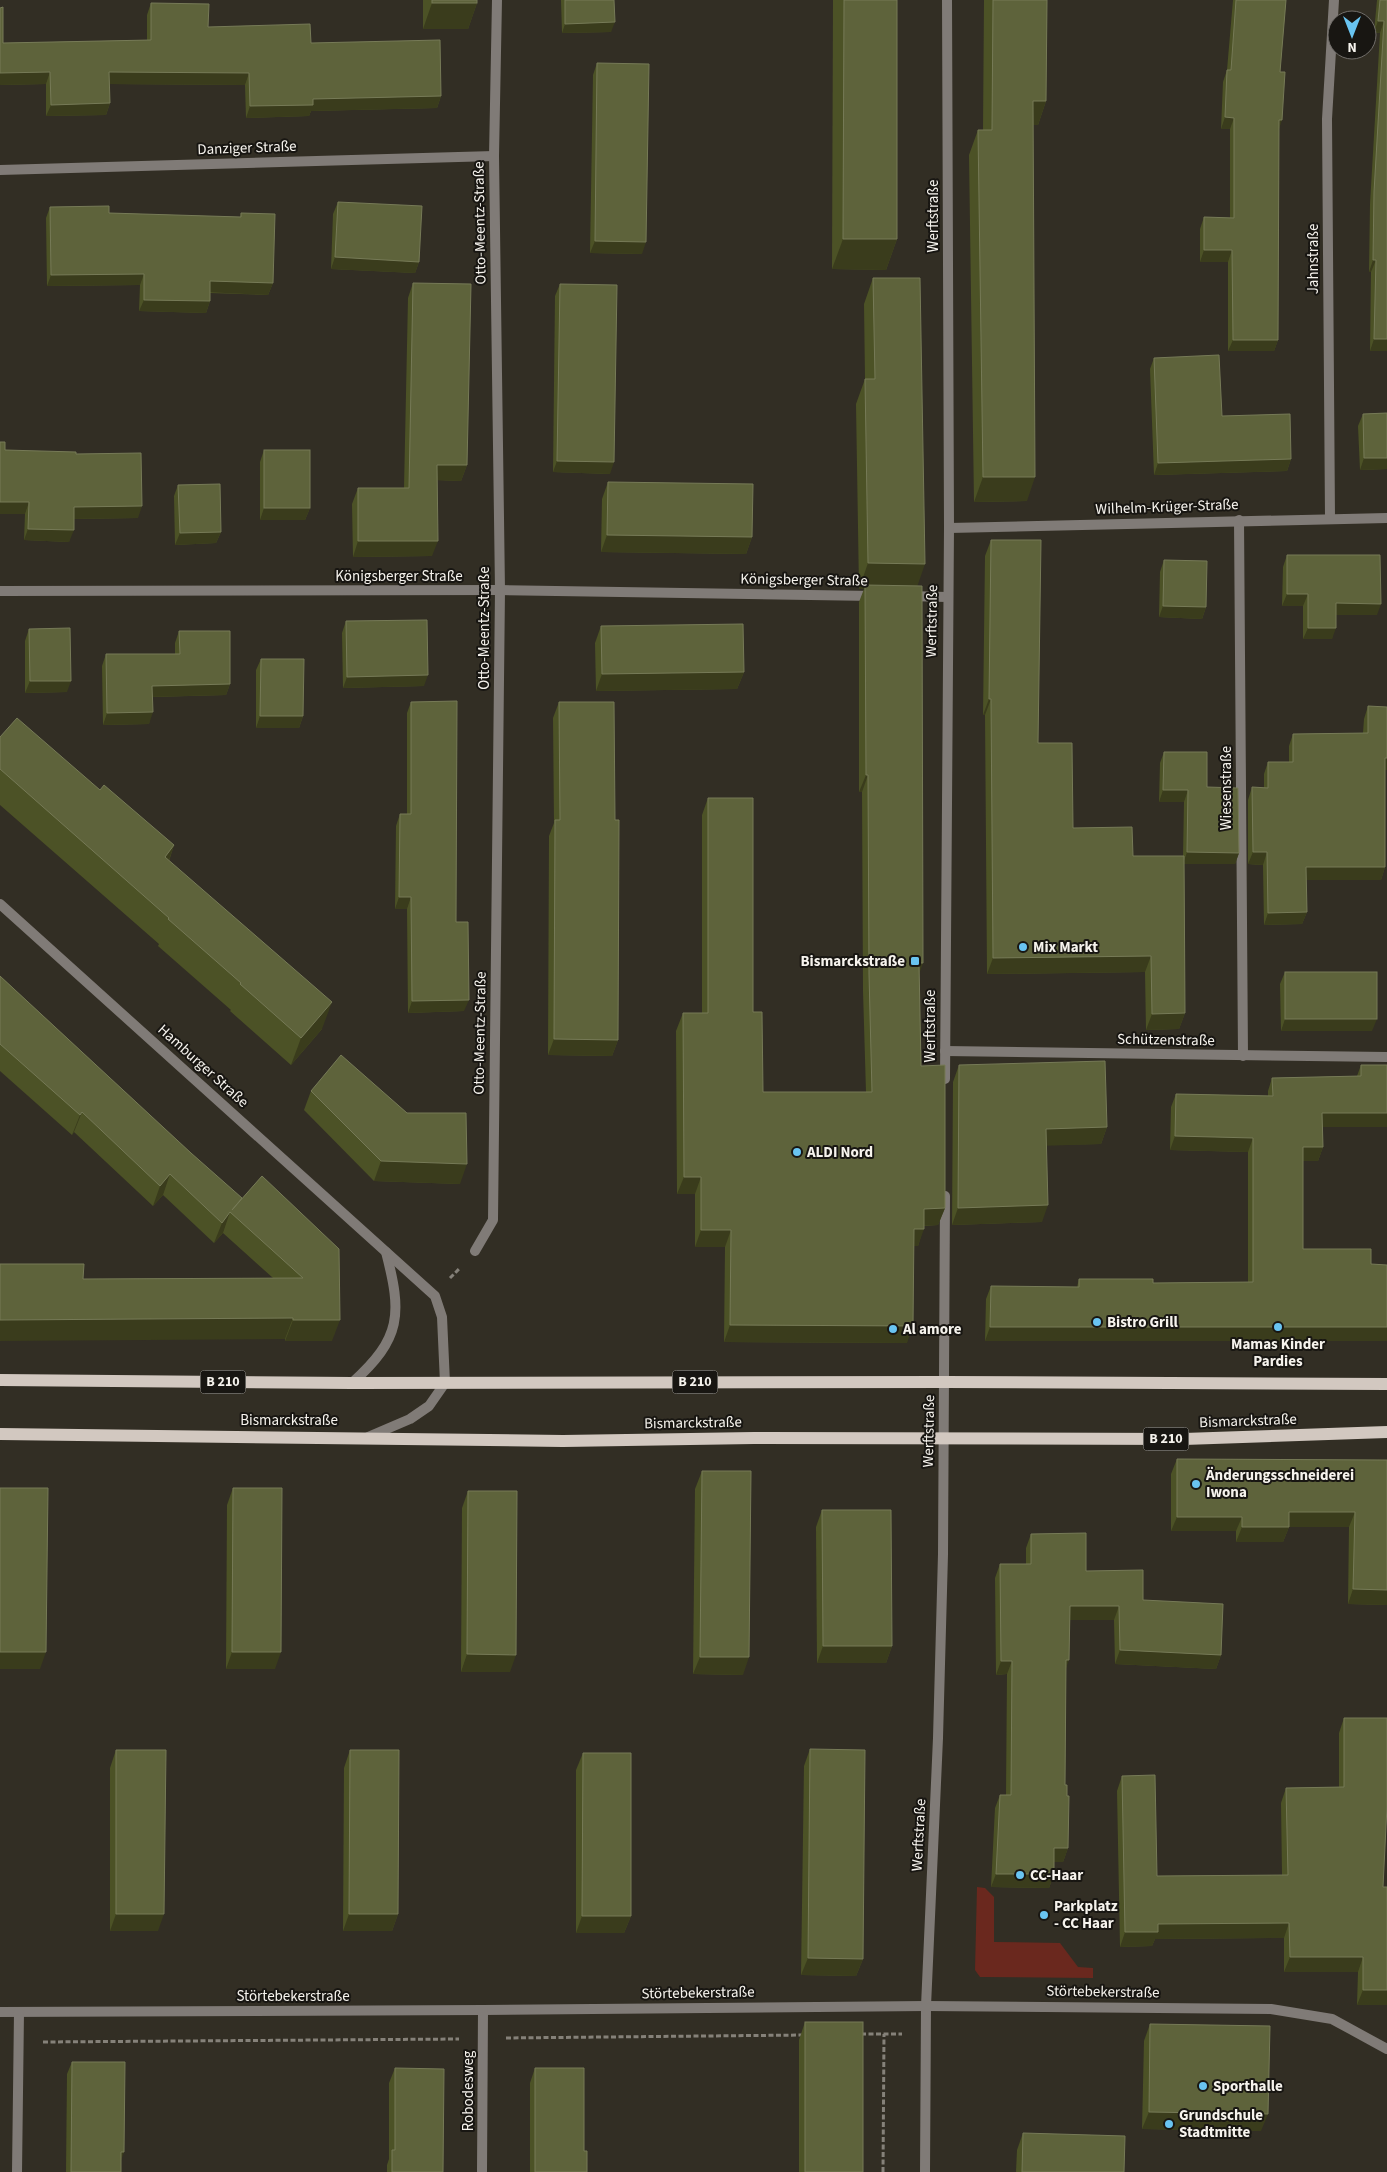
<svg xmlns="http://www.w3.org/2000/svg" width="1387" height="2172" font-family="'Source Sans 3',sans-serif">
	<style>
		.green { fill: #6a281e }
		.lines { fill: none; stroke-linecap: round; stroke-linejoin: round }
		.path { stroke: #858179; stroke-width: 3; stroke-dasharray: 5 2.5; stroke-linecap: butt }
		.street { stroke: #807b77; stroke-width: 10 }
		.primary { stroke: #d2c8c0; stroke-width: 12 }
		.wall { fill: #4c5226 }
		.shaded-wall { fill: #3a3c1c }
		.building { fill: #5e633b; stroke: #767a57 }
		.poi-dot { fill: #69c4f1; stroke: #181612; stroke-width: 2 }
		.labels { text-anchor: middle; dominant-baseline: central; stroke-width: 4; stroke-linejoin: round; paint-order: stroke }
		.shield { fill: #181612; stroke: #b3b1ab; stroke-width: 1 }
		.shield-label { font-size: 14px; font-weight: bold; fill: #f6f3ed }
		.street-label { font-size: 15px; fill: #f6f3ed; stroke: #181612 }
		.poi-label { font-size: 15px; font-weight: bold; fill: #f6f3ed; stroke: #181612; text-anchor: start }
	</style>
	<rect width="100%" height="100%" fill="#322e24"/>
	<path class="green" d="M 977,1887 L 985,1888 L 994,1897 L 994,1942 L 1060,1943 L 1078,1967 L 1093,1968 L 1093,1978 L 980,1977 L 975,1970 Z"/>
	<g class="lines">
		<g class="path">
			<path d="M 450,1278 L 460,1268"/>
			<path d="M 861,2034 L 902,2034"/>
			<path d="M 506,2038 L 804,2035"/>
			<path d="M 43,2042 L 459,2039"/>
			<path d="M 883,2172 L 884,2034"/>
		</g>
		<g class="street">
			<path d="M 0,170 L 494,156"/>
			<path d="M 1330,518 L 1327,119 L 1334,0"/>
			<path d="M 1239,520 L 1243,1056"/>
			<path d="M 949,528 L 1387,518"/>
			<path d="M 0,591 L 500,590 L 874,596"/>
			<path d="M 908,596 L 947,597"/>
			<path d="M 0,904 L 435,1296 L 442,1317 L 445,1383 L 429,1406 L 410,1419 L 368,1437"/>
			<path d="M 945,1051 L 1387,1057"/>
			<path d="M 945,1079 L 949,528 L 947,0"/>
			<path d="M 475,1251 L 493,1220 L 500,590 L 494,156 L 497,0"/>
			<path d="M 352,1383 C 402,1338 402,1314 386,1252"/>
			<path d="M 0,2012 L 483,2010 L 926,2006 L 1271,2009 L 1332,2019 L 1387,2049"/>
			<path d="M 17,2172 L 19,2012"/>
			<path d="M 482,2172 L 483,2010"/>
			<path d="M 925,2172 L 926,2006 L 938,1738 L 943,1554 L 945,1196"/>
		</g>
		<g class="primary">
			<path d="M 0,1380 L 352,1383 L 945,1382 L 1387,1384"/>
			<path d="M 0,1434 L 563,1441 L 754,1438 L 1184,1439 L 1387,1432"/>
		</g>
	</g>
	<g class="wall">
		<path d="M 423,0 L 477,0 L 477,3 L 468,29 L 423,29 Z"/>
		<path d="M 561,0 L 614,0 L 611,32 L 562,33 Z"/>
		<path d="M 833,0 L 897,0 L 897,239 L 886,270 L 832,269 Z"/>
		<path d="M 984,0 L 1047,0 L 1046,101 L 1038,125 L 1033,125 L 1027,501 L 974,502 L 969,155 L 978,130 L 983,130 Z"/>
		<path d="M 1233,0 L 1286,0 L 1280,72 L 1279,130 L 1278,340 L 1274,351 L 1228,351 L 1228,262 L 1200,262 L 1200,229 L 1204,217 L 1230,218 L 1230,129 L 1221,129 L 1223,82 L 1227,70 Z"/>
		<path d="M 1377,0 L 1387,0 L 1387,351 L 1370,351 L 1371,272 L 1369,272 L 1370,204 L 1380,33 L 1374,32 Z"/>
		<path d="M 151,3 L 208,27 L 311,43 L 441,96 L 437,108 L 311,111 L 309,116 L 246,118 L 245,85 L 109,84 L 110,103 L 106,115 L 46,116 L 46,84 L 0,85 L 0,8 L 3,43 L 147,40 L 147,15 Z"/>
		<path d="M 597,63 L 642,254 L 590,253 L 593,75 Z"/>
		<path d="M 338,202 L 419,262 L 415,273 L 331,269 L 333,214 Z"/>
		<path d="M 50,207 L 109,213 L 240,217 L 241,213 L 273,283 L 268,295 L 210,293 L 210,301 L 206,313 L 139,311 L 140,285 L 47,286 L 46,218 Z"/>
		<path d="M 873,278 L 917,586 L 919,974 L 921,1066 L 945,1208 L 938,1225 L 924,1226 L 918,1246 L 914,1246 L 907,1343 L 724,1342 L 725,1247 L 695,1247 L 695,1194 L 677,1194 L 676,1031 L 683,1013 L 702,1013 L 702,815 L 708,798 L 753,1012 L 763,1092 L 866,1092 L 863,991 L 862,792 L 859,792 L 859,602 L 864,589 L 859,589 L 856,404 L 865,379 L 864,304 Z"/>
		<path d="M 413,283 L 467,465 L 461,481 L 437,480 L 432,556 L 353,557 L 352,504 L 358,488 L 404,488 L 408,298 Z"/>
		<path d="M 560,284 L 610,474 L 553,472 L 555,296 Z"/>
		<path d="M 1154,358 L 1222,416 L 1291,459 L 1287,471 L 1154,475 L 1150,369 Z"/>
		<path d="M 1387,413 L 1387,469 L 1360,470 L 1358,426 L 1363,414 Z"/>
		<path d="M 5,450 L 76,454 L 138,518 L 74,519 L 69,542 L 24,540 L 25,514 L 0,514 Z"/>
		<path d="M 264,450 L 310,508 L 305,520 L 260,520 L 260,462 Z"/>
		<path d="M 608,482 L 752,537 L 746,554 L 601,552 L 602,499 Z"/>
		<path d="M 178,485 L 221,532 L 216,543 L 175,545 L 174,496 Z"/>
		<path d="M 991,540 L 1038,743 L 1073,828 L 1133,856 L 1183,856 L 1184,802 L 1159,802 L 1160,763 L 1164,752 L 1207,787 L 1239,853 L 1235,864 L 1184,864 L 1185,1013 L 1179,1029 L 1146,1030 L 1145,972 L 987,974 L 985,715 L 983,715 L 985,556 Z"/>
		<path d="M 1287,555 L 1377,615 L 1336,615 L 1332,639 L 1303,639 L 1303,606 L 1282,606 L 1283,567 Z"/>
		<path d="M 1164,560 L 1206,607 L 1202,619 L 1159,617 L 1160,572 Z"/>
		<path d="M 346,621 L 424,686 L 343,688 L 342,633 Z"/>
		<path d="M 601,626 L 744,672 L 737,689 L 596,691 L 595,643 Z"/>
		<path d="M 29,629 L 67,692 L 25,693 L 25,641 Z"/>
		<path d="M 179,631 L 230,684 L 226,695 L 153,697 L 149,724 L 103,725 L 102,666 L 106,654 L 175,654 L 175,643 Z"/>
		<path d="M 261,659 L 303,716 L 299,728 L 256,728 L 256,670 Z"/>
		<path d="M 411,702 L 456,922 L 464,1011 L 408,1013 L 407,909 L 395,909 L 396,826 L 400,814 L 407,814 L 407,713 Z"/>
		<path d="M 559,702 L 615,820 L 618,1040 L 612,1056 L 548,1055 L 549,836 L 554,823 L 553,718 Z"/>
		<path d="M 1368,706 L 1387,707 L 1387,770 L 1385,770 L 1385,867 L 1381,880 L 1306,880 L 1307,912 L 1302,924 L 1264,925 L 1263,865 L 1248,864 L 1248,800 L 1252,787 L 1264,788 L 1264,774 L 1268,762 L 1289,762 L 1289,746 L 1293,734 L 1363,733 L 1364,719 Z"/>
		<path d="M 0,737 L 100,790 L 174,845 L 169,861 L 322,1029 L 291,1065 L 230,1011 L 231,1010 L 158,946 L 159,944 L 0,805 Z"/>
		<path d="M 1285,972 L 1372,1031 L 1281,1031 L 1280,984 Z"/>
		<path d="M 0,976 L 241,1200 L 262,1176 L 332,1341 L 285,1341 L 285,1339 L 83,1279 L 273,1278 L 223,1233 L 214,1243 L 163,1195 L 153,1206 L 74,1132 L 72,1135 L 0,1071 Z"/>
		<path d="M 959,1065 L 1107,1127 L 1101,1144 L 1046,1145 L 1042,1222 L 952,1225 L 953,1082 Z"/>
		<path d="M 1361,1065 L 1387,1127 L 1323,1127 L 1323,1147 L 1318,1161 L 1303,1161 L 1303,1249 L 1371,1264 L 1387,1341 L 985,1341 L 986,1299 L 991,1286 L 1077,1287 L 1079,1279 L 1153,1283 L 1248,1282 L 1248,1152 L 1170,1150 L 1171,1107 L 1176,1094 L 1268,1096 L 1268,1091 L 1272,1078 L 1357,1076 Z"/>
		<path d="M 311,1091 L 460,1184 L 374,1181 L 304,1110 Z"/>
		<path d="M 1177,1459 L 1387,1460 L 1387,1605 L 1348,1604 L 1349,1527 L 1289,1527 L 1283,1542 L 1236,1542 L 1236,1531 L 1171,1531 L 1171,1474 Z"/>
		<path d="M 702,1471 L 743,1675 L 693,1674 L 695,1489 Z"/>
		<path d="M 233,1488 L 275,1669 L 226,1669 L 227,1505 Z"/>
		<path d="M 468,1491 L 510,1672 L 461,1672 L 462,1508 Z"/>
		<path d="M 822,1510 L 892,1646 L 886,1663 L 817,1663 L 816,1527 Z"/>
		<path d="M 1031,1534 L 1086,1571 L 1143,1600 L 1221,1655 L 1216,1669 L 1115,1664 L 1114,1620 L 1070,1620 L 1066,1670 L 1065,1785 L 1068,1848 L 1063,1862 L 1054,1862 L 1054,1874 L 1049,1888 L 991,1887 L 995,1808 L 1000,1795 L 1006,1795 L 1007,1674 L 996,1675 L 995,1578 L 1000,1564 L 1026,1564 L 1026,1548 Z"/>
		<path d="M 1344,1718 L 1383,1887 L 1387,2005 L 1357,2005 L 1358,1972 L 1284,1972 L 1284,1938 L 1155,1939 L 1152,1946 L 1120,1947 L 1117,1791 L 1122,1776 L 1157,1876 L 1282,1875 L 1281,1803 L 1286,1788 L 1339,1787 L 1339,1733 Z"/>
		<path d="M 810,1749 L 863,1959 L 856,1976 L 801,1975 L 804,1766 Z"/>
		<path d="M 116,1750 L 158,1931 L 110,1931 L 110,1768 Z"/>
		<path d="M 350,1750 L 398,1914 L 392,1931 L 343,1931 L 344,1768 Z"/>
		<path d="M 583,1753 L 631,1916 L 624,1933 L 576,1933 L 576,1770 Z"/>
		<path d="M 805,2022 L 863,2172 L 799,2172 L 799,2040 Z"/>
		<path d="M 1150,2024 L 1261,2131 L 1142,2129 L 1144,2041 Z"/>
		<path d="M 72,2062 L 121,2161 L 121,2172 L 66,2172 L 67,2074 Z"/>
		<path d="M 395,2068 L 443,2172 L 387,2172 L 387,2165 L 389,2159 L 389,2083 Z"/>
		<path d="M 535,2068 L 584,2151 L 587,2172 L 530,2172 L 530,2083 Z"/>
		<path d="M 1023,2133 L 1124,2172 L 1016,2172 L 1017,2150 Z"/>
	</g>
	<g class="shaded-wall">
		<path d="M 432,3 L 477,3 L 468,29 L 423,29 Z"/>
		<path d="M 1378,21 L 1384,21 L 1380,33 L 1374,32 Z"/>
		<path d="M 615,22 L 611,32 L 562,33 L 565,24 Z"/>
		<path d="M 50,72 L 46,84 L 0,85 L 0,73 Z"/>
		<path d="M 109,72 L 249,73 L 245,85 L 105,84 Z"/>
		<path d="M 441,96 L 437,108 L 311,111 L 309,116 L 246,118 L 250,106 L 313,99 Z"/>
		<path d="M 1033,101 L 1046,101 L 1038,125 L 1024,125 Z"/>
		<path d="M 110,103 L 106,115 L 46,116 L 51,105 Z"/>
		<path d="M 1225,117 L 1234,118 L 1230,129 L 1221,129 Z"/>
		<path d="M 1279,120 L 1282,120 L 1278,132 Z"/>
		<path d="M 843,239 L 897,239 L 886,270 L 832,269 Z"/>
		<path d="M 595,241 L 646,242 L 642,254 L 590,253 Z"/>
		<path d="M 1204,250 L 1232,250 L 1228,262 L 1200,262 Z"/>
		<path d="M 335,257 L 419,262 L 415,273 L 331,269 Z"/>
		<path d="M 1373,260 L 1376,260 L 1371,272 L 1369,272 Z"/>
		<path d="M 144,274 L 140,285 L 47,286 L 51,275 Z"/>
		<path d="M 210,281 L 273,283 L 268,295 L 206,292 Z"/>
		<path d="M 144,300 L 210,301 L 206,313 L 139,311 Z"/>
		<path d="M 1374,339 L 1387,339 L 1387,351 L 1370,351 Z"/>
		<path d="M 1233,340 L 1278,340 L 1274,351 L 1228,351 Z"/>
		<path d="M 1364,458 L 1387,458 L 1387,469 L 1360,470 Z"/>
		<path d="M 1291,459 L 1287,471 L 1154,475 L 1158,463 Z"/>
		<path d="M 557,461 L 614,462 L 610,474 L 553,472 Z"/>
		<path d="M 437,465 L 467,465 L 461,481 L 432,480 Z"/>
		<path d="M 983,477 L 1035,477 L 1027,501 L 974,502 Z"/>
		<path d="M 0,502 L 29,502 L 25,514 L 0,514 Z"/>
		<path d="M 142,506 L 138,518 L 70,519 L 74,507 Z"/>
		<path d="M 264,508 L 310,508 L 305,520 L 260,520 Z"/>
		<path d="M 28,529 L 74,530 L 69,542 L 24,540 Z"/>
		<path d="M 221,532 L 216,543 L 175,545 L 180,533 Z"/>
		<path d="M 607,535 L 752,537 L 746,554 L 601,552 Z"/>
		<path d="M 358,541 L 438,541 L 432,556 L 353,557 Z"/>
		<path d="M 868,563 L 925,564 L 916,590 L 865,585 L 864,589 L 859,589 Z"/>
		<path d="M 1287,594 L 1308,594 L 1303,606 L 1282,606 Z"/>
		<path d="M 1336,603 L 1381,604 L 1377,615 L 1332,615 Z"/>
		<path d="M 1163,606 L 1206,607 L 1202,619 L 1159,617 Z"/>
		<path d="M 1308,628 L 1336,628 L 1332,639 L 1303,639 Z"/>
		<path d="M 744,672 L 737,689 L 596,691 L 602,674 Z"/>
		<path d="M 428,675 L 424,686 L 343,688 L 347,677 Z"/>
		<path d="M 30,681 L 71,681 L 67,692 L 25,693 Z"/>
		<path d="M 230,684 L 226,695 L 148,697 L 152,686 Z"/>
		<path d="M 989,699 L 991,699 L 985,715 L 983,715 Z"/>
		<path d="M 153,712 L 149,724 L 103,725 L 107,713 Z"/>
		<path d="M 260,716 L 303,716 L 299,728 L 256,728 Z"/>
		<path d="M 1385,758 L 1387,758 L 1387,770 L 1381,770 Z"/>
		<path d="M 866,775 L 868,775 L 862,792 L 859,792 Z"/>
		<path d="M 1163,790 L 1188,790 L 1184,802 L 1159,802 Z"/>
		<path d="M 174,845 L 165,872 L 165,857 Z"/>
		<path d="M 1187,852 L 1239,853 L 1235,864 L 1183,864 Z"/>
		<path d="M 1253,852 L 1267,852 L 1263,865 L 1248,864 Z"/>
		<path d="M 1306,867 L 1385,867 L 1381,880 L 1301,880 Z"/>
		<path d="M 399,897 L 411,897 L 407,909 L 395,909 Z"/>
		<path d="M 1307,912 L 1302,924 L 1264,925 L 1268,913 Z"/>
		<path d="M 1151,956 L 1145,972 L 987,974 L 993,958 Z"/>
		<path d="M 919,963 L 923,963 L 917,980 Z"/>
		<path d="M 469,1000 L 464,1011 L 408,1013 L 412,1001 Z"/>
		<path d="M 332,1002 L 322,1029 L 291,1065 L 301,1038 Z"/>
		<path d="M 1185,1013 L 1179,1029 L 1146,1030 L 1152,1014 Z"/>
		<path d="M 1285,1019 L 1377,1019 L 1372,1031 L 1281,1031 Z"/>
		<path d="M 554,1039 L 618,1040 L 612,1056 L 548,1055 Z"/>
		<path d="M 82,1112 L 74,1132 L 72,1135 L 80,1115 Z"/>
		<path d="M 1322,1113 L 1387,1113 L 1387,1127 L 1317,1127 Z"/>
		<path d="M 1107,1127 L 1101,1144 L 1039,1146 L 1046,1129 Z"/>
		<path d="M 1175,1136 L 1253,1138 L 1248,1152 L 1170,1150 Z"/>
		<path d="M 1303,1147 L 1323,1147 L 1318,1161 L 1298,1161 Z"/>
		<path d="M 381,1161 L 467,1164 L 460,1184 L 374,1181 Z"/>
		<path d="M 170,1174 L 163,1195 L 153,1206 L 160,1186 Z"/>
		<path d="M 684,1177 L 701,1177 L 695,1194 L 677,1194 Z"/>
		<path d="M 1048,1205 L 1042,1222 L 952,1225 L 958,1208 Z"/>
		<path d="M 945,1208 L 938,1225 L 917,1226 L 924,1209 Z"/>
		<path d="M 230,1212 L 223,1233 L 214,1243 L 222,1223 Z"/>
		<path d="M 914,1229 L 924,1229 L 918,1246 L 907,1246 Z"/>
		<path d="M 701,1230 L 731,1230 L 725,1247 L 695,1247 Z"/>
		<path d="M 293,1318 L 285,1339 L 0,1341 L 0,1320 Z"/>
		<path d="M 293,1320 L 340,1320 L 332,1341 L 285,1341 Z"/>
		<path d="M 730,1325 L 913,1326 L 907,1343 L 724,1342 Z"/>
		<path d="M 990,1327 L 1387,1327 L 1387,1341 L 985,1341 Z"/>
		<path d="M 1289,1512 L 1355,1512 L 1349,1527 L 1283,1527 Z"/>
		<path d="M 1177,1517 L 1242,1517 L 1236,1531 L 1171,1531 Z"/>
		<path d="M 1242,1527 L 1289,1527 L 1283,1542 L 1236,1542 Z"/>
		<path d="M 1353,1589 L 1387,1590 L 1387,1605 L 1348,1604 Z"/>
		<path d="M 1070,1606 L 1119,1606 L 1114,1620 L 1065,1620 Z"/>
		<path d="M 823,1646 L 892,1646 L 886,1663 L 817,1663 Z"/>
		<path d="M 1120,1650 L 1221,1655 L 1216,1669 L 1115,1664 Z"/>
		<path d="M 0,1652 L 46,1652 L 40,1669 L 0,1669 Z"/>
		<path d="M 232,1652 L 281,1652 L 275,1669 L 226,1669 Z"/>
		<path d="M 467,1654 L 516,1655 L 510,1672 L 461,1672 Z"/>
		<path d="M 700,1657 L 749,1657 L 743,1675 L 693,1674 Z"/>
		<path d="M 1066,1660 L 1069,1660 L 1064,1674 Z"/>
		<path d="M 1001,1661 L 1012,1661 L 1007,1674 L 996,1675 Z"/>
		<path d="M 1054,1848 L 1068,1848 L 1063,1862 L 1049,1862 Z"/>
		<path d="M 996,1874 L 1054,1874 L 1049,1888 L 991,1887 Z"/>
		<path d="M 116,1914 L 164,1914 L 158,1931 L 110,1931 Z"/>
		<path d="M 349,1914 L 398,1914 L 392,1931 L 343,1931 Z"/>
		<path d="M 582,1916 L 631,1916 L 624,1933 L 576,1933 Z"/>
		<path d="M 1289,1923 L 1284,1938 L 1155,1939 L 1152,1946 L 1120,1947 L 1125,1932 L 1158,1924 Z"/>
		<path d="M 1290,1957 L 1363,1957 L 1358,1972 L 1284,1972 Z"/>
		<path d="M 808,1958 L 863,1959 L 856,1976 L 801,1975 Z"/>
		<path d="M 1363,1990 L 1387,1990 L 1387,2005 L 1357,2005 Z"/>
		<path d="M 1149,2112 L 1268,2114 L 1261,2131 L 1142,2129 Z"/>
		<path d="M 121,2152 L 124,2152 L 120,2164 Z"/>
	</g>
	<g class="building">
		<rect x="432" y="0" width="45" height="3"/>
		<path d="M 565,0 L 614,0 L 615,22 L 565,24 Z"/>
		<path d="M 844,0 L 897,0 L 897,239 L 843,239 Z"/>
		<path d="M 993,0 L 1047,0 L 1046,101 L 1033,101 L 1035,477 L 983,477 L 978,130 L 992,130 Z"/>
		<path d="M 1236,0 L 1286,0 L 1280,72 L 1285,72 L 1282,120 L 1279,120 L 1278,340 L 1233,340 L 1232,250 L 1204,250 L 1204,217 L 1234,218 L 1234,118 L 1225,117 L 1227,70 L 1231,70 Z"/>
		<path d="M 1380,0 L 1387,0 L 1387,339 L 1374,339 L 1376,260 L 1373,260 L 1374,192 L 1384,21 L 1378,21 Z"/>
		<path d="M 151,3 L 209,4 L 208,27 L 310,24 L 311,43 L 440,40 L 441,96 L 313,99 L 313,105 L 250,106 L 249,73 L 109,72 L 110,103 L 51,105 L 50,72 L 0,73 L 0,8 L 3,7 L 3,43 L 151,40 Z"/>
		<path d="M 597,63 L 649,64 L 646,242 L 595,241 Z"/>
		<path d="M 338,202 L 422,206 L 419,262 L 335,257 Z"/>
		<path d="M 109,206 L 109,213 L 241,217 L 241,213 L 275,214 L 273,283 L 210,281 L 210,301 L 144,300 L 144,274 L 51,275 L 50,207 Z"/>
		<path d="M 873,278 L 920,278 L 925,564 L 868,563 L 865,379 L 875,379 Z"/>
		<path d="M 413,283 L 471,284 L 467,465 L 437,465 L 438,541 L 358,541 L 358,488 L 409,488 Z"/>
		<path d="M 560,284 L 617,285 L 614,462 L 557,461 Z"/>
		<path d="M 1219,355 L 1222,416 L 1290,414 L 1291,459 L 1158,463 L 1154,358 Z"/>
		<path d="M 1387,413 L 1387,458 L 1364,458 L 1363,414 Z"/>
		<path d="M 0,442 L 5,442 L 5,450 L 76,452 L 76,454 L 141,453 L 142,506 L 74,507 L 74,530 L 28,529 L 29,502 L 0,502 Z"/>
		<rect x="264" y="450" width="46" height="58"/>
		<path d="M 608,482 L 753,484 L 752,537 L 607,535 Z"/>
		<path d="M 220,484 L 221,532 L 180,533 L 178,485 Z"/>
		<path d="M 991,540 L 1041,540 L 1038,743 L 1072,743 L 1073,828 L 1132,827 L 1133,856 L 1184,856 L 1185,1013 L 1152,1014 L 1151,956 L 993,958 L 991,699 L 989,699 Z"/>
		<path d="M 1287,555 L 1380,555 L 1381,604 L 1336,603 L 1336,628 L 1308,628 L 1308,594 L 1287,594 Z"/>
		<path d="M 1164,560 L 1207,561 L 1206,607 L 1163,606 Z"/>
		<path d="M 865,585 L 922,586 L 923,963 L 919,963 L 921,1066 L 945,1065 L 945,1208 L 924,1209 L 924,1229 L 914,1229 L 913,1326 L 730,1325 L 731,1230 L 701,1230 L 701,1177 L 684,1177 L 683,1013 L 708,1013 L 708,798 L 753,798 L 753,1012 L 762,1012 L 763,1092 L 872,1092 L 869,974 L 868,775 L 866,775 Z"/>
		<path d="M 427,620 L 428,675 L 347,677 L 346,621 Z"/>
		<path d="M 743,624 L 744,672 L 602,674 L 601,626 Z"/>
		<path d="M 70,628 L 71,681 L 30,681 L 29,629 Z"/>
		<path d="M 179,631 L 230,631 L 230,684 L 152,686 L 153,712 L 107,713 L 106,654 L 180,654 Z"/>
		<path d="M 261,659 L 304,659 L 303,716 L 260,716 Z"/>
		<path d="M 457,701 L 456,922 L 468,922 L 469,1000 L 412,1001 L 411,897 L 399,897 L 400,814 L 411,814 L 411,702 Z"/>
		<path d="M 559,702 L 614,702 L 615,820 L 619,820 L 618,1040 L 554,1039 L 555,820 L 560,820 Z"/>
		<path d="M 1368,706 L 1387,707 L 1387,758 L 1385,758 L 1385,867 L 1306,867 L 1307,912 L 1268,913 L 1267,852 L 1253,852 L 1252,787 L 1268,788 L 1268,762 L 1293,762 L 1293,734 L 1368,733 Z"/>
		<path d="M 17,718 L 100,790 L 104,785 L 174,845 L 165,857 L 332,1002 L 301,1038 L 240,984 L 241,983 L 168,919 L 169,918 L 0,769 L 0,737 Z"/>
		<path d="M 1164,752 L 1207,752 L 1207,787 L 1238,788 L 1239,853 L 1187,852 L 1188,790 L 1163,790 Z"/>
		<rect x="1285" y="972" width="92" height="47"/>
		<path d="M 0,976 L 191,1153 L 242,1198 L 232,1210 L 262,1176 L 339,1249 L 340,1320 L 293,1320 L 293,1318 L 0,1320 L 0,1264 L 84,1264 L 83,1279 L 303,1278 L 230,1212 L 222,1223 L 170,1174 L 160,1186 L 82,1112 L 80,1115 L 0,1044 Z"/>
		<path d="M 341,1055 L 407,1113 L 466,1113 L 467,1164 L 381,1161 L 311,1091 Z"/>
		<path d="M 1105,1061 L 1107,1127 L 1046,1129 L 1048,1205 L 958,1208 L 959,1065 Z"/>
		<path d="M 1361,1065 L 1387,1065 L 1387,1113 L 1322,1113 L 1323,1147 L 1303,1147 L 1303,1249 L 1371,1249 L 1371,1264 L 1387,1265 L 1387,1327 L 990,1327 L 991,1286 L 1079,1287 L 1079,1279 L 1153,1279 L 1153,1283 L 1253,1282 L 1253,1138 L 1175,1136 L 1176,1094 L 1273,1096 L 1272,1078 L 1361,1076 Z"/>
		<path d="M 1177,1459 L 1387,1460 L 1387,1590 L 1353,1589 L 1355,1512 L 1289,1512 L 1289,1527 L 1242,1527 L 1242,1517 L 1177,1517 Z"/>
		<path d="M 702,1471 L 751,1471 L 749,1657 L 700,1657 Z"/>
		<path d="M 0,1488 L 48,1488 L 46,1652 L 0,1652 Z"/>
		<path d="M 233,1488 L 282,1488 L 281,1652 L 232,1652 Z"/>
		<path d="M 468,1491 L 517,1491 L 516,1655 L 467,1654 Z"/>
		<path d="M 822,1510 L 891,1510 L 892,1646 L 823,1646 Z"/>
		<path d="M 1086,1533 L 1086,1571 L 1143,1570 L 1143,1600 L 1223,1604 L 1221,1655 L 1120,1650 L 1119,1606 L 1070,1606 L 1069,1660 L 1066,1660 L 1065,1785 L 1067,1785 L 1067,1796 L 1069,1796 L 1068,1848 L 1054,1848 L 1054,1874 L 996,1874 L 1000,1795 L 1011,1795 L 1012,1661 L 1001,1661 L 1000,1564 L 1031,1564 L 1031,1534 Z"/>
		<path d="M 1344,1718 L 1387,1718 L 1387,1806 L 1383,1887 L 1387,1887 L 1387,1990 L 1363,1990 L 1363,1957 L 1290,1957 L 1289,1923 L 1158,1924 L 1158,1932 L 1125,1932 L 1122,1776 L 1155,1775 L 1157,1876 L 1288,1875 L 1286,1788 L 1344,1787 Z"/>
		<path d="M 810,1749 L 865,1750 L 863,1959 L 808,1958 Z"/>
		<path d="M 116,1750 L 166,1750 L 164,1914 L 116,1914 Z"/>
		<path d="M 350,1750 L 399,1750 L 398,1914 L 349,1914 Z"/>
		<path d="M 583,1753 L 631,1753 L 631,1916 L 582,1916 Z"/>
		<rect x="805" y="2022" width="58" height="150"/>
		<path d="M 1150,2024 L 1270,2026 L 1268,2114 L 1149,2112 Z"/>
		<path d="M 72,2062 L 125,2062 L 124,2152 L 121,2152 L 121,2172 L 71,2172 Z"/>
		<path d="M 395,2068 L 444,2069 L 443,2172 L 392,2172 L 392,2150 L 395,2150 Z"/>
		<path d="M 535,2068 L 584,2068 L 584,2151 L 587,2151 L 587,2172 L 535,2172 Z"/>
		<path d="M 1023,2133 L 1125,2136 L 1124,2172 L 1022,2172 Z"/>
	</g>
	<g class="poi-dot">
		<circle cx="1023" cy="947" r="5"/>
		<rect x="910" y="956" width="10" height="10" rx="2.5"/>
		<circle cx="797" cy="1152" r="5"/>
		<circle cx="1097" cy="1322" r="5"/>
		<circle cx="1278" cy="1327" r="5"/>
		<circle cx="893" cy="1329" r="5"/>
		<circle cx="1196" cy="1484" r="5"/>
		<circle cx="1020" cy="1875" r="5"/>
		<circle cx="1044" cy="1915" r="5"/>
		<circle cx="1203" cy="2086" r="5"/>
		<circle cx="1169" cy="2124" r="5"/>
	</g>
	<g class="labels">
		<g class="shield">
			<rect x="200.5" y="1370.5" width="45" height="23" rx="4"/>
			<rect x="672.5" y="1370.5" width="45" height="23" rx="4"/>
			<rect x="1143.5" y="1427.5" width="45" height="23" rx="4"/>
		</g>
		<g class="shield-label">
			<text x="223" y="1382">B 210</text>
			<text x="695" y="1382">B 210</text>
			<text x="1166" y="1439">B 210</text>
		</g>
		<g class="street-label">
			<text transform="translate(247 148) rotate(-2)">Danziger Straße</text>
			<text transform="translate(933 216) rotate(-90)">Werftstraße</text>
			<text transform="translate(480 223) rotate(-91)">Otto-Meentz-Straße</text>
			<text transform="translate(1313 259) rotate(-90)">Jahnstraße</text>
			<text transform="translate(1167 507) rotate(-2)">Wilhelm-Krüger-Straße</text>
			<text x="399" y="576">Königsberger Straße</text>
			<text transform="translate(804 580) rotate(1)">Königsberger Straße</text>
			<text transform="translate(932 621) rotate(-89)">Werftstraße</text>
			<text transform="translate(484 628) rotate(-90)">Otto-Meentz-Straße</text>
			<text transform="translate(1226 788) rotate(-90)">Wiesenstraße</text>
			<text transform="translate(930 1026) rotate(-90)">Werftstraße</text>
			<text transform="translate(480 1033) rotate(-89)">Otto-Meentz-Straße</text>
			<text transform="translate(1166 1040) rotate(1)">Schützenstraße</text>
			<text transform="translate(203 1066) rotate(42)">Hamburger Straße</text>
			<text x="289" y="1420">Bismarckstraße</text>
			<text transform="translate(1248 1421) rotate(-2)">Bismarckstraße</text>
			<text transform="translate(693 1423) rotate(-1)">Bismarckstraße</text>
			<text transform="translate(929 1431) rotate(-89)">Werftstraße</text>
			<text transform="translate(919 1835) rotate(-87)">Werftstraße</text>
			<text transform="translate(1103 1992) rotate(1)">Störtebekerstraße</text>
			<text transform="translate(698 1993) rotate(-1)">Störtebekerstraße</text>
			<text x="293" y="1996">Störtebekerstraße</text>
			<text transform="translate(468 2091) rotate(-90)">Robodesweg</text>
		</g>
		<g class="poi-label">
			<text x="1033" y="947">Mix Markt</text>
			<text x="905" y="961" text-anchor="end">Bismarckstraße</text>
			<text x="807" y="1152">ALDI Nord</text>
			<text x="1107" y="1322">Bistro Grill</text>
			<text x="903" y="1329">Al amore</text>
			<text x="1278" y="1344" text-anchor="middle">Mamas Kinder<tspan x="1278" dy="17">Pardies</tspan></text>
			<text x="1206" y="1475">Änderungsschneiderei<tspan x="1206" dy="17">Iwona</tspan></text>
			<text x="1030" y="1875">CC-Haar</text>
			<text x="1054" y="1906">Parkplatz<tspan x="1054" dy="17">- CC Haar</tspan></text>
			<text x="1213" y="2086">Sporthalle</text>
			<text x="1179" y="2115">Grundschule<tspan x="1179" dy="17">Stadtmitte</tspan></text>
		</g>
	</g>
	<g transform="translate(1352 35) rotate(180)"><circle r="24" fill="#181612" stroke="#716e6a"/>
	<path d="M0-4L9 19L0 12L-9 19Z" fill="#69c4f1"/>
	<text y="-8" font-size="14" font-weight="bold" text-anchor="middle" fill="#f6f3ed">N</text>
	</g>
</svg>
